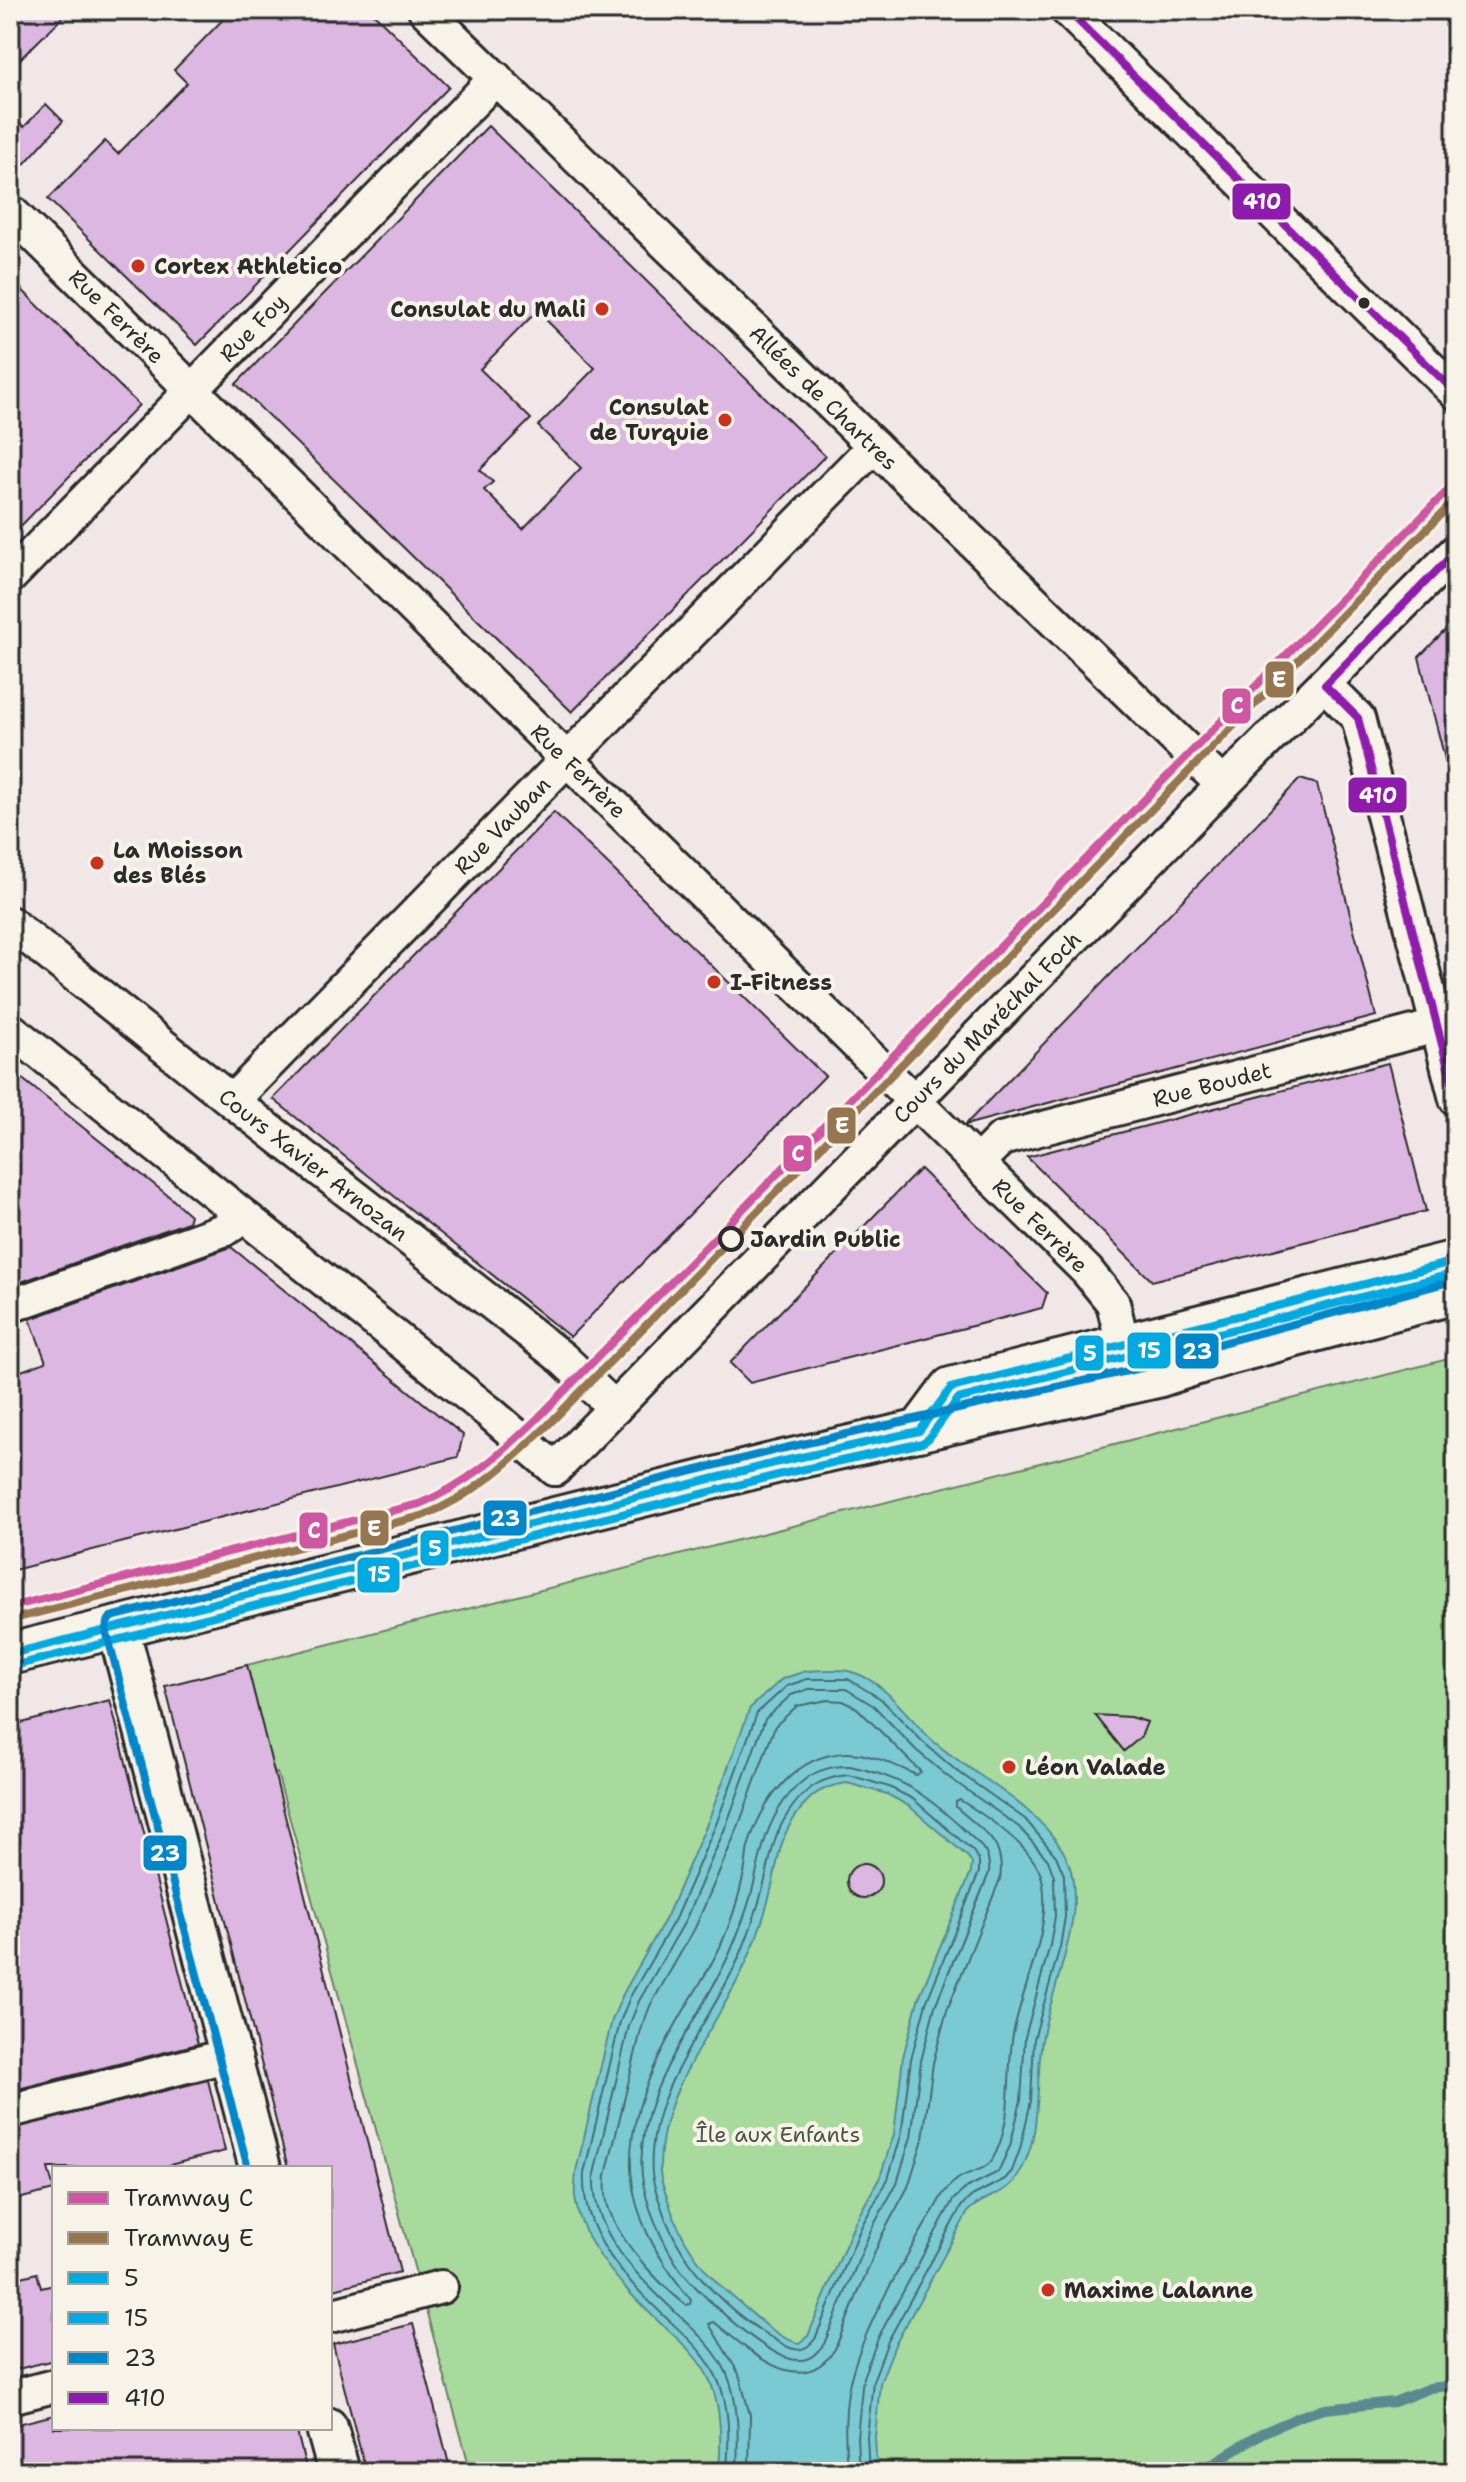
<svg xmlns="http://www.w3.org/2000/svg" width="1466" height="2482" font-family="'Shantell Sans',sans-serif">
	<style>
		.green { fill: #a7da9c; stroke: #698264; stroke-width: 2 }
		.water { fill: #7acad4; stroke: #5a8a90; stroke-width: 2; fill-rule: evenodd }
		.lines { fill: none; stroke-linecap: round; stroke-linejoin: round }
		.shore { stroke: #4b6b6f; stroke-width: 2 }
		.stream { stroke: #5a8a90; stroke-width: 10 }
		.building { fill: #dbb7e1; stroke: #2b2b2b; stroke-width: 2; fill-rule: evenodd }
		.minor-casing { stroke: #2b2b2b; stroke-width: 38 }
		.major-casing { stroke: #2b2b2b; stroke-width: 46 }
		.minor { stroke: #f7f3e8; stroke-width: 32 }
		.major { stroke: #f7f3e8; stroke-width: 40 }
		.bus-1-casing { stroke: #f7f3e8; stroke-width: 14 }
		.bus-2-casing { stroke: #f7f3e8; stroke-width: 14 }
		.bus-3-casing { stroke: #f7f3e8; stroke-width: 14 }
		.bus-4-casing { stroke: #f7f3e8; stroke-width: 14 }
		.bus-1 { stroke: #02aae1; stroke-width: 8 }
		.bus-2 { stroke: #02aae1; stroke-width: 8 }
		.bus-3 { stroke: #0086cb; stroke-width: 8 }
		.bus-4 { stroke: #8f1bac; stroke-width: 8 }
		.tram-1-casing { stroke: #f7f3e8; stroke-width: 14 }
		.tram-2-casing { stroke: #f7f3e8; stroke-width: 14 }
		.tram-1 { stroke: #cf56a0; stroke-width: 8 }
		.tram-2 { stroke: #967651; stroke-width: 8 }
		.poi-dot { fill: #c8321e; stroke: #f7f3e8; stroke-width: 3 }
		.bus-dot { fill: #2b2b2b; stroke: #f7f3e8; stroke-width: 3 }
		.stop-dot { fill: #f7f3e8; stroke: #2b2b2b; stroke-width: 4 }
		.labels { text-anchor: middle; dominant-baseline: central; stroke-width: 8; stroke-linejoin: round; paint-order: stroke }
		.poi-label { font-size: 22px; font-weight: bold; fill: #2b2b2b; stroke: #f7f3e8; text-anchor: start }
		.street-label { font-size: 22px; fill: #2b2b2b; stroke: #f7f3e8 }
		.stop-label { font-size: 22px; font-weight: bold; fill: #2b2b2b; stroke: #f7f3e8; text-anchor: start }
		.park-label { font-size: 22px; fill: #4a5747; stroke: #f7f3e8 }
		.line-badge { stroke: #f7f3e8; stroke-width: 3 }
		.badge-label { font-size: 22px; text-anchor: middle; font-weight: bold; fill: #fff }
	</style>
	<rect width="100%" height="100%" fill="#f1e7e7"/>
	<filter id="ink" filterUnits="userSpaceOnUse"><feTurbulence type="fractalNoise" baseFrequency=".0125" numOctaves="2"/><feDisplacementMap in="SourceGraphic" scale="16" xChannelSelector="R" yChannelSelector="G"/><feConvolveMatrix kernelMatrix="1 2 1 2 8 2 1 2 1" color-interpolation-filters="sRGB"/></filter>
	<g filter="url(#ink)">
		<path class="green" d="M 1456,1357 L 1456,2472 L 471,2472 L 277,1773 L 273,1774 L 247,1665 Z"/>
		<path class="water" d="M 828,1670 C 836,1670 845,1669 852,1672 C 887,1682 908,1719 934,1742 C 975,1776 1036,1805 1063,1851 C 1094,1904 1051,1985 1042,2040 C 1035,2084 1043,2136 1018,2176 C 1006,2195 984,2196 969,2210 L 895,2345 L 880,2383 L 875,2437 L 877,2472 L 719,2472 C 721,2442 722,2409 710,2381 C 699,2356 678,2339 658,2321 C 626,2291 579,2241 575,2196 C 574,2188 576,2179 576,2171 L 612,2020 L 623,1994 L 667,1916 L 709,1819 L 750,1708 L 782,1679 L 806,1671 ZM 847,1783 L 887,1794 L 909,1806 L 968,1857 L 972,1863 L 971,1872 L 918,2000 L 903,2057 L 894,2134 L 880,2177 L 855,2222 L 808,2336 L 799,2343 C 779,2340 751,2312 735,2299 C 702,2272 680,2240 668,2200 C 665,2191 660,2181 660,2171 C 659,2086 718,2030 749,1956 C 759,1932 768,1906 773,1881 C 778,1861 780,1841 791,1823 C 807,1798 817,1787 847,1783 Z"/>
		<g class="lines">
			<g class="shore">
				<path d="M 828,1700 L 843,1701 L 857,1708 L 921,1772 L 916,1775 C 895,1765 870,1753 847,1753 C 795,1754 761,1802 748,1847 C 746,1857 746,1868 743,1877 C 738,1901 730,1925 720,1947 C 705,1978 685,2006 669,2037 C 614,2140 616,2209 691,2300 L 690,2304 L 686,2305 C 660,2285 622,2244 610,2212 C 605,2200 605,2188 606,2175 L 641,2030 L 650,2006 L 695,1928 L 737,1830 L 775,1726 L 797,1706 Z"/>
				<path d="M 850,1766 C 902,1777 924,1793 962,1828 C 977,1843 991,1849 989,1873 L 935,2006 L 921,2061 L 911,2137 L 897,2183 L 871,2230 L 824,2344 C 818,2352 811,2360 800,2360 C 771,2363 694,2290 678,2266 C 663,2244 645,2203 642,2176 C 634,2089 700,2024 732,1948 C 741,1926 750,1903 755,1879 C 762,1849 766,1827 784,1801 C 801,1778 821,1765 850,1766 Z"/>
				<path d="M 849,1775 L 889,1787 L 913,1799 L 973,1851 L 979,1861 L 979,1872 L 926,2003 L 911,2059 L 901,2136 L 888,2179 L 862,2225 L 815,2339 C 800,2359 786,2346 769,2336 C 719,2305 678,2260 660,2203 C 657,2194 653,2184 652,2174 C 646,2090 710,2026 741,1953 C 750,1931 758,1907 764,1884 C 772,1853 773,1833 793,1806 C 808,1786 824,1777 849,1775 Z"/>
				<path d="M 727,2472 C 729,2441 731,2405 716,2376 C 703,2349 681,2332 660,2312 C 620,2274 581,2230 584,2173 L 620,2022 L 630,1997 L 675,1919 L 717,1822 L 757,1713 L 787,1686 L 807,1679 L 848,1679 L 881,1699 L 923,1742 L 953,1768 L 1025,1819 L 1056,1856 L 1064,1875 L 1065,1917 L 1060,1947 L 1034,2039 L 1031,2101 L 1020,2149 L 1012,2171 L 1005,2179 L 972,2196 L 962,2205 L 888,2341 L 873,2381 L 867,2437 L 869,2472"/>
				<path d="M 737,2472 C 738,2439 740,2405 727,2374 C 714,2345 689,2326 667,2304 C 630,2269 591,2227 594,2174 L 629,2026 L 639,2001 L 684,1923 L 726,1826 L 765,1719 L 791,1695 L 809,1689 L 846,1689 L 874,1706 L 916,1750 L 947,1776 L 1019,1827 L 1048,1860 L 1054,1877 L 1055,1916 L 1050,1945 L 1025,2037 L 1021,2100 L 1010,2146 L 998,2172 L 966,2188 L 953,2200 L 879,2336 L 863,2377 L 857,2437 L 859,2472"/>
				<path d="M 749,2472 L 750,2415 L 739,2374 L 709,2324 L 714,2322 C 747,2348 800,2403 835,2349 L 882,2235 L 908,2187 L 923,2139 L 933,2063 L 947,2010 L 1000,1879 C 1006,1840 981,1830 956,1807 L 956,1802 L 960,1800 C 986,1816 1035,1848 1042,1879 C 1053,1927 1022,1987 1013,2034 C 1006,2073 1014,2124 992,2160 C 986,2170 971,2171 961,2177 C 954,2181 948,2187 943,2194 C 912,2248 869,2314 852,2374 C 843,2404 845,2441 847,2472"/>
			</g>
			<path class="stream" d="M 1199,2472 L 1262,2433 L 1301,2416 L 1325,2409 L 1394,2402 L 1430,2388 L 1456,2385"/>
		</g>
		<g class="building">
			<path d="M 10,10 L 70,10 L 10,69 Z"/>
			<path d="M 232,10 L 370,10 L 449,87 L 197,345 L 48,199 L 105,141 L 118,154 L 187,83 L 174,70 Z"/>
			<path d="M 46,104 L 63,121 L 10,180 L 10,114 L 24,127 Z"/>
			<path d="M 488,126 L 825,456 L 572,712 L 236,384 ZM 537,311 L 595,368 L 538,426 L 581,468 L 523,529 L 484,490 L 493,482 L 480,470 L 531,419 L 480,369 Z"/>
			<path d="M 10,278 L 139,405 L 10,537 Z"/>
			<path d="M 1456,619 L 1456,766 L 1447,767 L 1419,657 Z"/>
			<path d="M 1300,779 L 1317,784 L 1376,1016 L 965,1125 Z"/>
			<path d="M 554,812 L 825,1076 L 570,1337 L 273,1099 Z"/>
			<path d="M 1388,1063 L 1426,1211 L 1152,1281 L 1027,1157 Z"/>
			<path d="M 10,1069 L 171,1198 L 190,1215 L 188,1222 L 10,1286 Z"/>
			<path d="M 920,1169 L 1047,1293 L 1042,1308 L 750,1383 L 730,1363 Z"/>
			<path d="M 231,1247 L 463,1435 L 458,1457 L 10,1571 L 10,1375 L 46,1362 L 30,1319 Z"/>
			<path d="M 247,1665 L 400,2272 L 330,2290 L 330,2168 L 288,2168 L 165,1686 Z"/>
			<path d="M 110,1700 L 198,2044 L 10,2091 L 10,1726 Z"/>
			<path d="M 1095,1715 L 1130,1717 L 1147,1722 L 1141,1737 L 1124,1751 Z"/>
			<circle cx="864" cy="1881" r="17"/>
			<path d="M 208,2080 L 225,2151 L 158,2168 L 48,2168 L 54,2190 L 10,2201 L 10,2129 Z"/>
			<path d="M 37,2273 L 41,2288 L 54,2285 L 54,2360 L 10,2371 L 10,2280 Z"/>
			<path d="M 413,2324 L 451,2472 L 366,2472 L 333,2344 Z"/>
			<path d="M 54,2415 L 54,2428 L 296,2428 L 307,2472 L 10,2472 L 10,2426 Z"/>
		</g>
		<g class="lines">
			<g class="minor-casing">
				<g id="minor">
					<path id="s1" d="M 425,10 L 1223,785"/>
					<path d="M 1067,10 L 1456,393"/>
					<path id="s2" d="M 10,211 L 1087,1271 L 1113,1303 L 1123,1345 L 1120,1353 L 1110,1361"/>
					<path id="s3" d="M 10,577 L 496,78"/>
					<path d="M 1325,685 L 1358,718 L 1456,1099"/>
					<path id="s4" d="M 10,923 L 232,1101 L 562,1358 L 615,1408"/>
					<path d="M 10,1029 L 489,1412 L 555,1469"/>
					<path id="s5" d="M 232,1101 L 874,446"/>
					<path id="s6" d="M 977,1163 L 1001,1139 L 1456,1021"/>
					<path d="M 10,1306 L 223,1230 L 232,1225 L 240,1214"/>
					<path id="s7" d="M 555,1469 L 1223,785 L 1456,551"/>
					<path d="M 10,2111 L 230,2055"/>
					<path d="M 330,2316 L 441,2287"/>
					<path d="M 10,2397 L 54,2386"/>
				</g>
			</g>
			<g class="major-casing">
				<g id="major">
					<path d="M 919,1431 L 951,1388 L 1456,1261"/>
					<path d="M 118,1627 L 260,2168"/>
					<path d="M 10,1654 L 779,1462 L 1157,1377 L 1225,1355 L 1456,1293"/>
					<path d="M 327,2428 L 339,2472"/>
				</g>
			</g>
			<use href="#minor" class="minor"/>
			<use href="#major" class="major"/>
			<g class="bus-1-casing">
				<path id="bus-1" d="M 10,1654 L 779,1462 L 919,1431 L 951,1388 L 1456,1261"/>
			</g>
			<g class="bus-2-casing">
				<path id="bus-2" d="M 13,1666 L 782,1474 L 922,1443 L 928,1439 L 958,1399 L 1456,1273"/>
			</g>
			<g class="bus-3-casing">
				<path id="bus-3" d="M 248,2168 L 106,1630 L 107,1623 L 111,1617 L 776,1450 L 1154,1365 L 1222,1343 L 1453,1281"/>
			</g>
			<g class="bus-4-casing">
				<g id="bus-4">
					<path d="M 1067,10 L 1456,393"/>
					<path d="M 1456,551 L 1325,685 L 1358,718 L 1456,1099"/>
				</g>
			</g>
			<use href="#bus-1" class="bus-1"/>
			<use href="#bus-2" class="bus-2"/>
			<use href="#bus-3" class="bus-3"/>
			<use href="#bus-4" class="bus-4"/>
			<g class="tram-1-casing">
				<path id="tram-1" d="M 10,1607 L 419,1504 C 467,1485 503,1452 539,1417 L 1456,482"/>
			</g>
			<g class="tram-2-casing">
				<path id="tram-2" d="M 13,1619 L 422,1516 C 472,1497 510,1462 548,1425 L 1456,499"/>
			</g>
			<use href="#tram-1" class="tram-1"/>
			<use href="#tram-2" class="tram-2"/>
		</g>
	</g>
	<g class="poi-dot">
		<circle cx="138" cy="266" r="8"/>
		<circle cx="602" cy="309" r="8"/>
		<circle cx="725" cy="420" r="8"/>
		<circle cx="97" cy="863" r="8"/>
		<circle cx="714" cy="982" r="8"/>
		<circle cx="1009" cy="1767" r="8"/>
		<circle cx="1048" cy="2290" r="8"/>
	</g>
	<circle class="bus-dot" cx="1364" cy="303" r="7"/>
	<circle class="stop-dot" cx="731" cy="1239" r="11"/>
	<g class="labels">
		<g class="poi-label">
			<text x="154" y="266">Cortex Athletico</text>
			<text x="586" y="309" text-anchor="end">Consulat du Mali</text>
			<text x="709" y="407" text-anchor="end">Consulat<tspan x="709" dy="25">de Turquie</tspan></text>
			<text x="113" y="850">La Moisson<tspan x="113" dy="25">des Blés</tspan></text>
			<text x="730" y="982">I-Fitness</text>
			<text x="1025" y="1767">Léon Valade</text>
			<text x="1064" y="2290">Maxime Lalanne</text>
		</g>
		<g class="street-label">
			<text stroke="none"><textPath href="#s2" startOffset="150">Rue Ferrère</textPath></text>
			<text stroke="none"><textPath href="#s3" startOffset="348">Rue Foy</textPath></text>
			<text stroke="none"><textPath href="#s1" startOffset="556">Allées de Chartres</textPath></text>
			<text stroke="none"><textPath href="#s2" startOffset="798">Rue Ferrère</textPath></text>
			<text stroke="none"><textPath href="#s5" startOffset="386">Rue Vauban</textPath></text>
			<text stroke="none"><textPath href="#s7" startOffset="618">Cours du Maréchal Foch</textPath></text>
			<text stroke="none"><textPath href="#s6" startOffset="252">Rue Boudet</textPath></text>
			<text stroke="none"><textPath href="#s4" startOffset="388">Cours Xavier Arnozan</textPath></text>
			<text stroke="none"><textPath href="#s2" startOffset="1446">Rue Ferrère</textPath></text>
		</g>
		<g class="stop-label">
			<text x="750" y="1239">Jardin Public</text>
		</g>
		<g class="park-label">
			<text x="778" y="2134">Île aux Enfants</text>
		</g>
	</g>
	<g class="line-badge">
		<rect x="1231" y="182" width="61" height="39" rx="8" fill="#8f1bac"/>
		<rect x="1264" y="660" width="31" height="39" rx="8" fill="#967651"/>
		<rect x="1221" y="687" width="31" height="38" rx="8" fill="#cf56a0"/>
		<rect x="1347" y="776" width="61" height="38" rx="8" fill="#8f1bac"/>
		<rect x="826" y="1106" width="31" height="39" rx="8" fill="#967651"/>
		<rect x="782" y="1134" width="31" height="39" rx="8" fill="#cf56a0"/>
		<rect x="1126" y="1331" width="46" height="39" rx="8" fill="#02aae1"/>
		<rect x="1174" y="1332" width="46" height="38" rx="8" fill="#0086cb"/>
		<rect x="1074" y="1334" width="31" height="38" rx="8" fill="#02aae1"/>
		<rect x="482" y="1499" width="46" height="38" rx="8" fill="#0086cb"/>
		<rect x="359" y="1509" width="31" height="38" rx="8" fill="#967651"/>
		<rect x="298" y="1511" width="31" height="39" rx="8" fill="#cf56a0"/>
		<rect x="419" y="1529" width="31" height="38" rx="8" fill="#02aae1"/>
		<rect x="356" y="1556" width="45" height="38" rx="8" fill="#02aae1"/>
		<rect x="142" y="1834" width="46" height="38" rx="8" fill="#0086cb"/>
	</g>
	<g class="badge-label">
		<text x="1262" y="209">410</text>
		<text x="1279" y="687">E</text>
		<text x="1237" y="713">C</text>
		<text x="1378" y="803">410</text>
		<text x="842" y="1133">E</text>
		<text x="798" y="1161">C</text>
		<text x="1149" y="1358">15</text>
		<text x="1197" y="1359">23</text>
		<text x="1090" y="1361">5</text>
		<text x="505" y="1526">23</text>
		<text x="374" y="1536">E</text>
		<text x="314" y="1538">C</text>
		<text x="435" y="1556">5</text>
		<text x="379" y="1582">15</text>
		<text x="165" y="1861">23</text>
	</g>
	<rect width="1466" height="2482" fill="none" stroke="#f7f3e8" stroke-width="40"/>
	<rect x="20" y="20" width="1426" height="2442" fill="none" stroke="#2b2b2b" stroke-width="3" filter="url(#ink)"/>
	<rect x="52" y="2166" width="280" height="264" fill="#f7f3e8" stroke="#a5a39c" stroke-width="2"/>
	<rect x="68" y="2192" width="40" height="12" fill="#cf56a0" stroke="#a5a39c" stroke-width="2"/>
	<text x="124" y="2206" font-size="24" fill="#2b2b2b">Tramway C</text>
	<rect x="68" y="2232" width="40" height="12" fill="#967651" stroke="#a5a39c" stroke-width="2"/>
	<text x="124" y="2246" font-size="24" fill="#2b2b2b">Tramway E</text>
	<rect x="68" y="2272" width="40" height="12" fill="#02aae1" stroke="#a5a39c" stroke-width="2"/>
	<text x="124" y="2286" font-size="24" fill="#2b2b2b">5</text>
	<rect x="68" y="2312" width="40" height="12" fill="#02aae1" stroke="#a5a39c" stroke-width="2"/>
	<text x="124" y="2326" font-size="24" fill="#2b2b2b">15</text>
	<rect x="68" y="2352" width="40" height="12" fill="#0086cb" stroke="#a5a39c" stroke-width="2"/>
	<text x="124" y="2366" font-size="24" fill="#2b2b2b">23</text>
	<rect x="68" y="2392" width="40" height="12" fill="#8f1bac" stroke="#a5a39c" stroke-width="2"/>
	<text x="124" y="2406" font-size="24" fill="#2b2b2b">410</text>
</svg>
